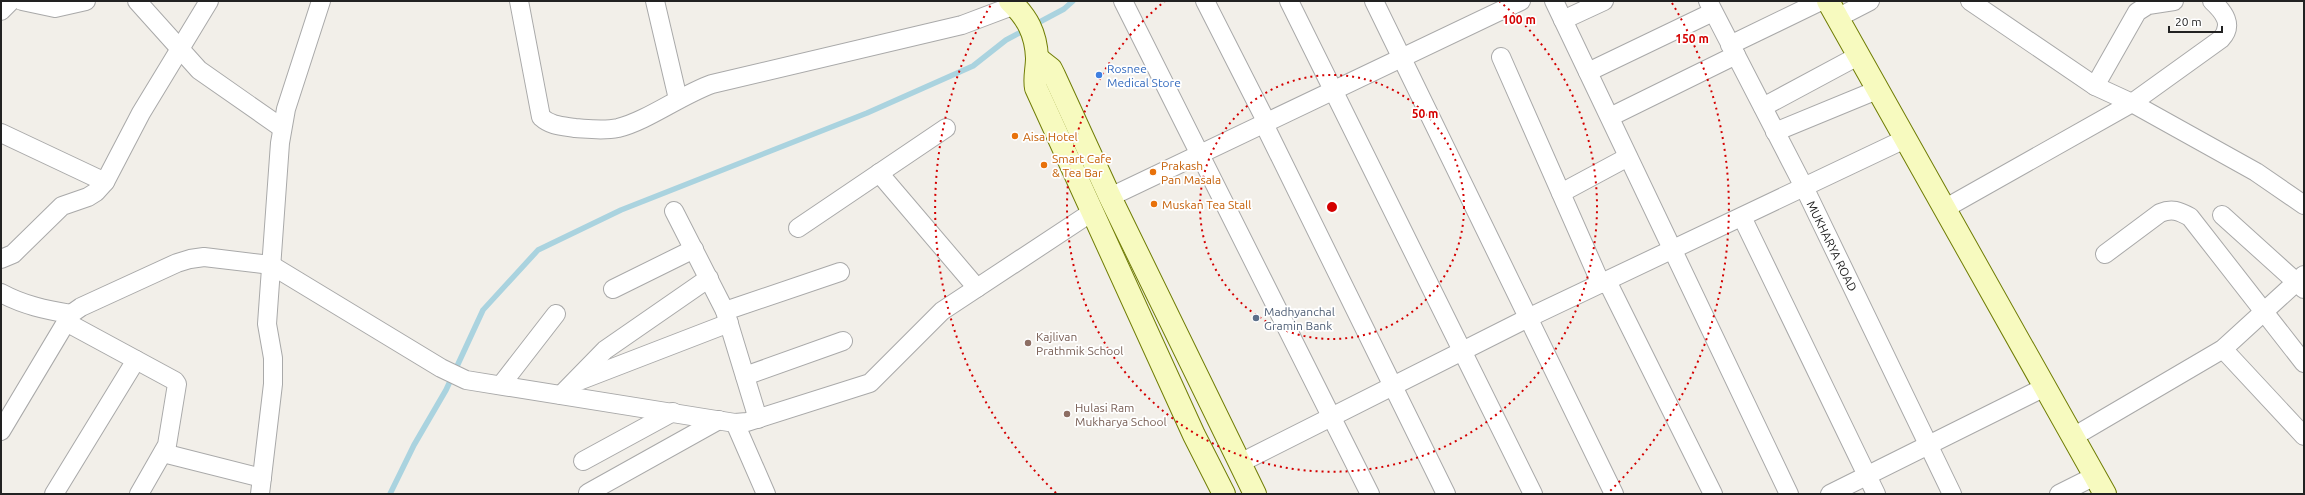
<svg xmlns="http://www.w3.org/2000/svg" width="2305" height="495" font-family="Ubuntu,sans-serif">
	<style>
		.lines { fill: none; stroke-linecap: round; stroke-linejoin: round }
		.stream { stroke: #aad3df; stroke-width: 5.5 }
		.street-casing { stroke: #a9a9a9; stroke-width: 20 }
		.secondary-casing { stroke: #707d05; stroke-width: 24 }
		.street { stroke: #fff; stroke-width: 18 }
		.secondary { stroke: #f7fabf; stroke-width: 22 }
		.ring { fill: none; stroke: #d40000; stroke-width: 2; stroke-dasharray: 2 4 }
		.shop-dot { fill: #3f7fe0; stroke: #fff; stroke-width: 1.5 }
		.food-dot { fill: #e8710a; stroke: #fff; stroke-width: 1.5 }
		.service-dot { fill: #5c6f8a; stroke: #fff; stroke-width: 1.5 }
		.education-dot { fill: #8d6e63; stroke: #fff; stroke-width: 1.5 }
		.labels { text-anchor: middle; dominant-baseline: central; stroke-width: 3.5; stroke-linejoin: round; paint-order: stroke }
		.shop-label { font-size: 12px; fill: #366cbe; stroke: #fff; text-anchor: start }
		.food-label { font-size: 12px; fill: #c56008; stroke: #fff; text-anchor: start }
		.street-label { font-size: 12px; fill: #222; stroke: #fff }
		.service-label { font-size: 12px; fill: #4e5e75; stroke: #fff; text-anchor: start }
		.education-label { font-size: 12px; fill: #785e54; stroke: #fff; text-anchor: start }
		.centre { fill: #d40000; stroke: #fff; stroke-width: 2 }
		.ring-label { font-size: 12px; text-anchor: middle; font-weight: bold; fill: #d40000; stroke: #fff; stroke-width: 3.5; stroke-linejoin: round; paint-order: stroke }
	</style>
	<rect width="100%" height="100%" fill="#f2efe9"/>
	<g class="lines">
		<g class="stream">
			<path d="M 1034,25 L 1064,9 L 1073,1"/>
			<path d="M 390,494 L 414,445 L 446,390 L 483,310 L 538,250 L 621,210 L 867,113 L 973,66 L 1006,40 L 1027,29"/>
		</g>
		<g class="street-casing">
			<g id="street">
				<path d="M 22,1 L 55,8 L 86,1"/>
				<path d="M 137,1 L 199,70 L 282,128"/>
				<path d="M 519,1 L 541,117 C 551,126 562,126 575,128 C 590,129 603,131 618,128 C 647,121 681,95 712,84 L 962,25 L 1015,5"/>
				<path d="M 655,1 L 678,99"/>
				<path d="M 1123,1 L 1370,494"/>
				<path d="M 1205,1 L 1267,123"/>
				<path d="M 1289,1 L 1533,494"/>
				<path d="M 1374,1 L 1614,494"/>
				<path d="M 1554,1 L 1789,494"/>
				<path d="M 1708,1 L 1804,187 L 1952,494"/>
				<path d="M 1970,1 L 2095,86 L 2132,103 L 2256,172 L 2304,205"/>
				<path d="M 1,11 L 11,1"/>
				<path d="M 1837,18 L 1870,1"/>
				<path d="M 1563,20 L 1604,1"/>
				<path d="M 1730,45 L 1821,1"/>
				<path d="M 1501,57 L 1601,284"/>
				<path d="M 1588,72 L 1713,12"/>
				<path d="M 2095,86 L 2137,12 L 2148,5 L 2174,1"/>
				<path d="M 1763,107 L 1858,56"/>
				<path d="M 1610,117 L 1736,55"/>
				<path d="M 1264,124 L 1446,494"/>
				<path d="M 1775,132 L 1877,90"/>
				<path d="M 1,133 L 105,182"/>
				<path d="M 879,173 L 977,288"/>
				<path d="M 1561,193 L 1628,157"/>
				<path d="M 1110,197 L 1521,1"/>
				<path d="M 1944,209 L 2132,103 L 2221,39 C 2234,25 2224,12 2212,1"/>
				<path d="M 674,211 L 725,311 L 758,419"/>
				<path d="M 2222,215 L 2304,289"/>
				<path d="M 1742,217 L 1876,494"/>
				<path d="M 798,228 L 946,128"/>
				<path d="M 2105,254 L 2160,213 C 2172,208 2179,211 2190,217 L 2304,363"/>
				<path d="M 1,259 L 13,254 L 62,206 L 88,197 L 96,192 L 105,182 L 141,113 L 209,1"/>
				<path d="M 1607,281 L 1713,494"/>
				<path d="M 613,289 L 694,249"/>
				<path d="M 1,293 C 23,305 46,310 71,314"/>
				<path d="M 725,311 L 840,272"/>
				<path d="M 66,322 L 175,381 L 177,384 L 167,445 L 139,494"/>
				<path d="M 2223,349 L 2304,436"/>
				<path d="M 745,376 L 843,341"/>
				<path d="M 576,382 L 729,323"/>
				<path d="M 501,385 L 556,314"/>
				<path d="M 561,395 L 605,350 L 709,278"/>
				<path d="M 735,423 L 766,494"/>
				<path d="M 1,431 L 71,314 L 81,307 L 177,263 L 190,259 L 204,257 L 271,265 L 441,368 L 466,380 L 735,423 L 747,422 L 870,383 L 942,311 L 1092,212"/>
				<path d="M 2073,437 L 2223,349 L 2304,275"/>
				<path d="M 163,453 L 262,478"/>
				<path d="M 583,461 L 673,412"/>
				<path d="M 1240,463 L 1528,318 L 1905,139"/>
				<path d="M 588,493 L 719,420"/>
				<path d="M 54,494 L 136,360"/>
				<path d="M 260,494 L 273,384 L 273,358 L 267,324 L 280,143 L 286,109 L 321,1"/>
				<path d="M 1830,494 L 2045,387"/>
				<path d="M 2059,494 L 2095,476"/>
			</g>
		</g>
		<g class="secondary-casing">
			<g id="secondary">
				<path d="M 1010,1 C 1027,17 1036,33 1037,58 C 1037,69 1034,78 1036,88 L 1194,435 L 1224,494"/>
				<path d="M 1828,1 L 2105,494"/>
				<path d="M 1037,58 L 1051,69 L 1054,75 L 1110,197 L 1255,494"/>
			</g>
		</g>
		<use href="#street" class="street"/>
		<use href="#secondary" class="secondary"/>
	</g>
	<g class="ring">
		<circle cx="1332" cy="207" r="132"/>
		<path d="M1499 1A265 265 0 1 1 1165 1"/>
		<path d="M1056 493A397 397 0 0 1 992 3M1672 3A397 397 0 0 1 1608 493"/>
	</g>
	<circle class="shop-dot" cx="1099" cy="75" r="4"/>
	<g class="food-dot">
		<circle cx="1015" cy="136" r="4"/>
		<circle cx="1044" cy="165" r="4"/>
		<circle cx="1153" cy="172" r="4"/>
		<circle cx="1154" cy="204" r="4"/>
	</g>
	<circle class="service-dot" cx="1256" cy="318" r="4"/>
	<g class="education-dot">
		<circle cx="1028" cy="343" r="4"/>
		<circle cx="1067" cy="414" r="4"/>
	</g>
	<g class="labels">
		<g class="shop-label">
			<text x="1107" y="68">Rosnee<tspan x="1107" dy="14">Medical Store</tspan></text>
		</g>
		<g class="food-label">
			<text x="1023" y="136">Aisa Hotel</text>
			<text x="1052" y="158">Smart Cafe<tspan x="1052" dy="14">&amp; Tea Bar</tspan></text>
			<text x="1161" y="165">Prakash<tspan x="1161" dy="14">Pan Masala</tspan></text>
			<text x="1162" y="204">Muskan Tea Stall</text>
		</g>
		<g class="street-label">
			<text transform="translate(1832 246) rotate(64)">MUKHARYA ROAD</text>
		</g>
		<g class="service-label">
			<text x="1264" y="311">Madhyanchal<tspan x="1264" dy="14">Gramin Bank</tspan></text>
		</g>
		<g class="education-label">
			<text x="1036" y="336">Kajlivan<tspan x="1036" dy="14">Prathmik School</tspan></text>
			<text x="1075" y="407">Hulasi Ram<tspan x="1075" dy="14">Mukharya School</tspan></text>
		</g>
	</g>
	<circle cx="1332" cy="207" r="6" class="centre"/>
	<g class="ring-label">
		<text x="1519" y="24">100 m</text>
		<text x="1692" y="43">150 m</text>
		<text x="1425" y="118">50 m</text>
	</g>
	<rect width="2305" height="495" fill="none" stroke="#222222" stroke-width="4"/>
	<path d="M2169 26v6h53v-6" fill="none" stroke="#222222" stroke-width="2"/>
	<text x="2175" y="26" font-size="12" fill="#222222" stroke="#ffffff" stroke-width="3" paint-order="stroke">20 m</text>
</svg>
